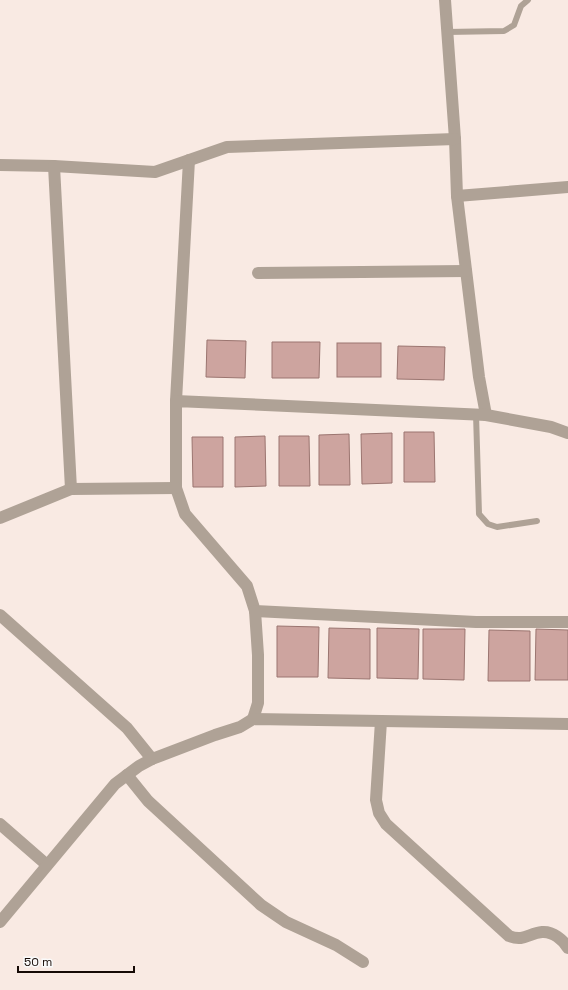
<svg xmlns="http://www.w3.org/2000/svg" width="568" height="990" font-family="'Space Grotesk',sans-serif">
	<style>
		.building { fill: #cda49f; stroke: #9b7570 }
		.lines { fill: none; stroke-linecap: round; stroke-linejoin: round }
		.service { stroke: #afa296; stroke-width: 6 }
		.minor { stroke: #afa296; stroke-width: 12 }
	</style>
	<rect width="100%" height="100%" fill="#f9eae3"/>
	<g class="building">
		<path d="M 207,340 L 246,341 L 245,378 L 206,377 Z"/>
		<path d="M 272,342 L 320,342 L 319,378 L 272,378 Z"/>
		<rect x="337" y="343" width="44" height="34"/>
		<path d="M 398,346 L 445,347 L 444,380 L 397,379 Z"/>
		<path d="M 404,432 L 434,432 L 435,482 L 404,482 Z"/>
		<path d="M 392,433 L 392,483 L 362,484 L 361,434 Z"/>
		<path d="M 349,434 L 350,485 L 319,485 L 319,435 Z"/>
		<path d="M 265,436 L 266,486 L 235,487 L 235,437 Z"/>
		<path d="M 279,436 L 309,436 L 310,486 L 279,486 Z"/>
		<path d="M 192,437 L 223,437 L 223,487 L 193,487 Z"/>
		<path d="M 277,626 L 319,627 L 318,677 L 277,677 Z"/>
		<path d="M 329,628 L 370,629 L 370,679 L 328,678 Z"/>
		<path d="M 377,628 L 419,629 L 418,679 L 377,678 Z"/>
		<path d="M 423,629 L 465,629 L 464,680 L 423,679 Z"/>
		<path d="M 536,629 L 568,630 L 568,680 L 535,680 Z"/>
		<path d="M 489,630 L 530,631 L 530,681 L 488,681 Z"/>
	</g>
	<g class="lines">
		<g class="service">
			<path d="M 447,32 L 504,31 L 514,25 L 521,6 L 528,0"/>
			<path d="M 476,414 L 479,514 L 488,524 L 497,527 L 537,521"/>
		</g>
		<g class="minor">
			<path d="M 445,0 L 455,139 L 457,196 L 479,377 L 486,415"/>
			<path d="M 0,165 L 54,166 L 155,172 L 227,147 L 455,139"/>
			<path d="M 54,166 L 71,489"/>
			<path d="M 457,196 L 568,187"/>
			<path d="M 258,273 L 466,271"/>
			<path d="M 176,401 L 189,160"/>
			<path d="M 568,433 L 551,427 L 486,415 L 176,401 L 176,488 L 185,514 L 247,586 L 255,611 L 476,622 L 568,622"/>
			<path d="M 0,518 L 71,489 L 176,488"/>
			<path d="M 0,615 L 127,728 L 152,759"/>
			<path d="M 253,719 L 258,703 L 258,655 L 255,611"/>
			<path d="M 381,721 L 376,800 L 379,813 L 386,824 L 509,936 C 524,942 529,933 542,932 C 553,931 563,940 568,948"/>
			<path d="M 127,775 L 148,801 L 261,905 L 286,922 L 336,945 L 363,962"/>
			<path d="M 0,824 L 47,865"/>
			<path d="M 0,922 L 115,784 L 139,766 L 152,759 L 215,735 L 240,727 L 253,719 L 568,724"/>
		</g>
	</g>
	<path d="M18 966v6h116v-6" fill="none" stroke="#160a05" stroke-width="2"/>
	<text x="24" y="966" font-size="12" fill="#160a05" stroke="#fafafa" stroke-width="3" paint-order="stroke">50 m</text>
</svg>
